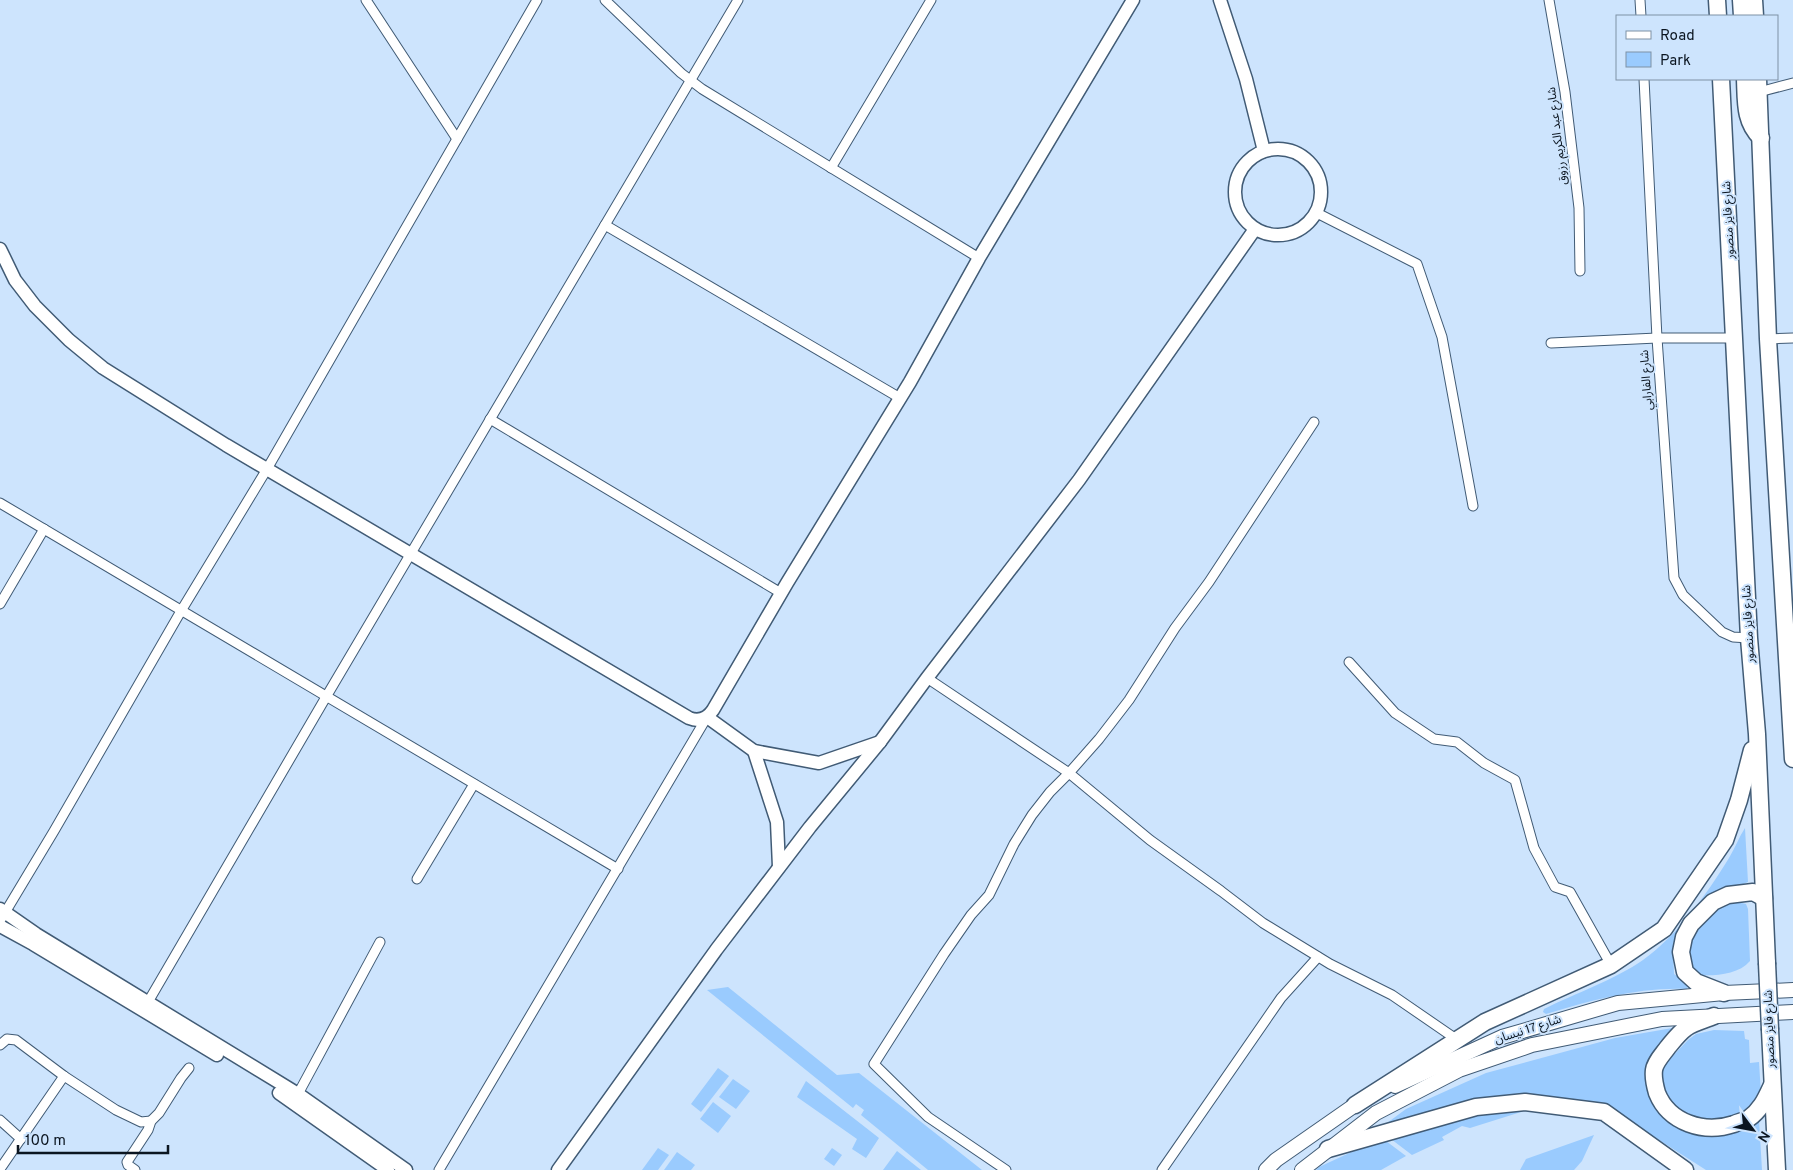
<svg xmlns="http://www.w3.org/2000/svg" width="1793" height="1170" font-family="Overpass,'Noto Sans Arabic',sans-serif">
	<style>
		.green { fill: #9acbfe }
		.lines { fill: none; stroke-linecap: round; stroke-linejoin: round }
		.street-casing { stroke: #415b75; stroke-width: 11 }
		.secondary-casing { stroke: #415b75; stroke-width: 15 }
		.primary-casing { stroke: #415b75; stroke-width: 16 }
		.highway-casing { stroke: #415b75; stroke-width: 19 }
		.street { stroke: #fff; stroke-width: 9 }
		.secondary { stroke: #fff; stroke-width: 12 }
		.primary { stroke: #fff; stroke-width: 14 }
		.highway { stroke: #fff; stroke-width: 16 }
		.highway-bridge-casing { stroke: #415b75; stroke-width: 19; stroke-linecap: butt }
		.highway-bridge { stroke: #fff; stroke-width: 16 }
		.labels { text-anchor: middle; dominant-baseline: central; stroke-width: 4; stroke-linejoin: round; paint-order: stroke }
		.street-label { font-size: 12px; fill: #0b1520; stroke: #cde4fd }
	</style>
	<rect width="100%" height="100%" fill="#cde4fd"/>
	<g class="green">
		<path d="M 1745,828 L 1748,882 L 1707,900 L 1674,940 L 1673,949 L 1674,974 L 1689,983 L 1687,989 C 1639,987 1592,1000 1546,1014 L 1543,1012 L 1544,1009 C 1574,994 1616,979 1643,960 C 1679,934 1706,895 1729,858 C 1735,848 1739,837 1745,828 Z"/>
		<path d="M 1734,901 L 1746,904 L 1748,909 L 1750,961 C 1738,975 1715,976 1697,975 L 1692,971 C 1691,964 1688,955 1688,948 C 1689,932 1720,904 1734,901 Z"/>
		<path d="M 728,987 L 837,1075 L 859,1073 L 982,1170 L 928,1170 L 861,1115 L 864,1110 L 856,1104 L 853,1108 L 707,990 Z"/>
		<path d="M 1678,1027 L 1652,1062 L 1672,1121 L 1759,1120 L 1762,1170 L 1706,1170 L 1609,1108 L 1583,1102 L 1389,1125 L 1387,1123 L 1406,1109 L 1486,1073 L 1615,1038 Z"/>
		<path d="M 1714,1030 L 1744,1031 L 1745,1039 L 1749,1040 L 1750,1063 L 1759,1062 L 1761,1094 L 1750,1111 L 1721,1121 L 1693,1120 L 1670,1104 L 1660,1078 L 1666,1063 L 1688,1040 L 1696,1034 Z"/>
		<path d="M 718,1068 L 729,1076 L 701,1112 L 691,1104 Z"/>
		<path d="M 733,1079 L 750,1091 L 736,1109 L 719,1097 Z"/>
		<path d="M 806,1081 L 879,1138 L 866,1158 L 852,1149 L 857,1139 L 797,1097 Z"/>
		<path d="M 713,1102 L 731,1116 L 718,1133 L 700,1119 Z"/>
		<path d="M 1521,1108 L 1521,1112 L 1470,1128 L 1462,1126 L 1442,1137 L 1444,1140 L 1412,1155 L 1387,1136 L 1465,1114 Z"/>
		<path d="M 1594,1135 L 1582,1161 L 1574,1170 L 1520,1170 L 1526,1159 Z"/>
		<path d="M 1382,1138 L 1406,1156 L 1381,1170 L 1316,1170 L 1319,1167 Z"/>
		<path d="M 658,1148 L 669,1155 L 658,1170 L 642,1170 Z"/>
		<path d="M 832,1148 L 842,1155 L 834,1166 L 824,1159 Z"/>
		<path d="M 897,1151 L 921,1170 L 883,1170 Z"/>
		<path d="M 677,1152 L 695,1165 L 691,1170 L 664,1170 Z"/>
	</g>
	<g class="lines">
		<g class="street-casing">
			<g id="street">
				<path d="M 366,0 L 457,139"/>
				<path d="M 605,0 L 681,73 L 702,89 L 979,258"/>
				<path d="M 1549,0 L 1565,92 L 1579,208 L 1580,271"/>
				<path d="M 1640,0 L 1641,16"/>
				<path d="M 1644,79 L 1657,338 L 1674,578 L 1683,595 L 1722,632 L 1733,637 L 1749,638"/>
				<path d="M 1759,92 L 1793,83"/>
				<path d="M 831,168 L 931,0"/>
				<path d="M 1317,213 L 1417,264 L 1442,337 L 1473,506"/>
				<path d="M 605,225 L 900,398"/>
				<path d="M 1768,339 L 1793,338"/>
				<path d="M 1551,343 L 1657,338 L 1735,338"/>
				<path d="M 490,419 L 781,593"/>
				<path d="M 0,503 L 618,869"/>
				<path d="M 0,604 L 44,529"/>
				<path d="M 1349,662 L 1395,713 L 1434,739 L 1457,742 L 1484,763 L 1515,780 L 1534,848 L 1555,887 L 1570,892 L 1611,965"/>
				<path d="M 927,678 L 1069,773 L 1150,840 L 1221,891 L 1263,923 L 1330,964 L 1392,995 L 1456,1039"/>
				<path d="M 417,879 L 474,784"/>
				<path d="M 0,921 L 54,831 L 181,611 L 267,469 L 537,0"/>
				<path d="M 148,1002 L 326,697 L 738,0"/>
				<path d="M 0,1045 L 7,1039 L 16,1040 L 64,1076 L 116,1110 L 141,1122 L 151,1121"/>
				<path d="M 298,1094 L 380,942"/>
				<path d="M 0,1120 L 21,1139"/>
				<path d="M 0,1169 L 64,1076"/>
				<path d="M 135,1170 L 128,1165 L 127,1162 L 148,1130 L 151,1121 L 159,1113 L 181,1078 L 189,1068"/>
				<path d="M 439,1170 L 707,717"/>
				<path d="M 1006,1170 L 928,1117 L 874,1064 L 944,954 L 971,915 L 989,895 L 1014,844 L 1032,815 L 1050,792 L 1069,773 L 1099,739 L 1129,700 L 1175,628 L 1209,582 L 1314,422"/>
				<path d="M 1162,1170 L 1281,998 L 1318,957"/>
			</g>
		</g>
		<g class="secondary-casing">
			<g id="secondary">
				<path d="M 1220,0 L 1246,79 L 1264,151"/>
				<circle cx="1278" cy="192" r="43"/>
				<path d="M 0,249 L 15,280 L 35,306 L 69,340 L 103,368 L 226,445 L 689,718 C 699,722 707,719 713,710 L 787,583 L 910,382 L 979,258 L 1133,0"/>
				<path d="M 707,717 L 754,751 L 819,763 L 880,742"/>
				<path d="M 754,751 L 777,822 L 779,867"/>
				<path d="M 0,909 L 36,934 L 298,1094 L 406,1170"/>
				<path d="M 0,926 L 33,944 L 217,1055"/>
				<path d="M 279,1093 L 388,1170"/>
				<path d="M 558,1170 L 716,950 L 810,827 L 880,742 L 927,678 L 1079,480 L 1255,229"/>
			</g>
		</g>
		<g class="primary-casing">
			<g id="primary">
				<path d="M 1395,1086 L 1502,1037 L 1618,1003 L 1724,993 L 1793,990"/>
				<path d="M 1266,1170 L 1276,1160 L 1355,1105 L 1364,1100"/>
				<path d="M 1302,1170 L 1376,1113 L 1459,1070 L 1532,1045 L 1662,1019 L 1793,1012"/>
			</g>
		</g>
		<g class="highway-casing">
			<g id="highway">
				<path d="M 1717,0 L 1718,16"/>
				<path d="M 1741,0 L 1742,16"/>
				<path d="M 1754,0 L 1755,16"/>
				<path d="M 1721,79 L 1749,638 L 1757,734 L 1767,963"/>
				<path d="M 1745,79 C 1746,101 1744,122 1761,138"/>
				<path d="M 1758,79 L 1768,339 L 1793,759"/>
				<path d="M 1724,993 L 1696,982 L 1685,972 L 1681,952 L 1684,937 L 1691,924 L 1713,902 L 1728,895 L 1753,892 L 1764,898"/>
				<path d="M 1714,1016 C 1705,1020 1694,1022 1686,1028 C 1679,1033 1673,1041 1668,1047 C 1663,1054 1655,1062 1654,1070 C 1653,1077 1655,1086 1657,1093 C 1669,1123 1704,1134 1734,1124 C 1738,1122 1744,1121 1748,1119 C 1761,1110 1766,1098 1772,1085"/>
				<path d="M 1770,1030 L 1777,1170"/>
				<path d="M 1355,1105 L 1485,1022 L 1611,965 L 1664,929 L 1725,840 L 1739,800 L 1752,750"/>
				<path d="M 1328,1149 L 1476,1107 L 1525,1102 L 1604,1112 L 1685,1170"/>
			</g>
		</g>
		<use href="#street" class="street"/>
		<use href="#secondary" class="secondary"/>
		<use href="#primary" class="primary"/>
		<use href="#highway" class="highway"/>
		<g class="highway-bridge-casing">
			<path id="highway-bridge" d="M 1767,963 L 1770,1030"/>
		</g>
		<use href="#highway-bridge" class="highway-bridge"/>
	</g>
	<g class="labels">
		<g class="street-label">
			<text transform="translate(1558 136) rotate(-97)">شارع عبد الكريم رزوق</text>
			<text transform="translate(1729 220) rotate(-93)">شارع فايز منصور</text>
			<text transform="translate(1647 380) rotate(-94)">شارع الفارابي</text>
			<text transform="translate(1749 624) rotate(-93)">شارع فايز منصور</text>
			<text transform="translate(1770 1029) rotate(-92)">شارع فايز منصور</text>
			<text transform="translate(1528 1030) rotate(-18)">شارع 17 نيسان</text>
		</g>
	</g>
	<rect x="1616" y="15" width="162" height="65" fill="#cde4fd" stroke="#7f91a5"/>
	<rect x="1626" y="31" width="25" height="8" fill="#ffffff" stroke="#7f91a5"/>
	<text x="1660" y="40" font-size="15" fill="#0b1520">Road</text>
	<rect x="1626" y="52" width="25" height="15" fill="#9acbfe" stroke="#7f91a5"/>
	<text x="1660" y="65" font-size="15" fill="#0b1520">Park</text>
	<g transform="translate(1753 1130) rotate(122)" stroke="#cde4fd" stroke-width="4" paint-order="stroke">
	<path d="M0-4L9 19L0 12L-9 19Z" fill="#0b1520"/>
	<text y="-8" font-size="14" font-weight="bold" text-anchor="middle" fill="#0b1520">N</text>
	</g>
	<path d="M18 1145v8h150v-8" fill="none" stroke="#0b1520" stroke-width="2.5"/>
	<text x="25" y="1145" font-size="15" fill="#0b1520" stroke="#cde4fd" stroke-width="4" paint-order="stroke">100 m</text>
</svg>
